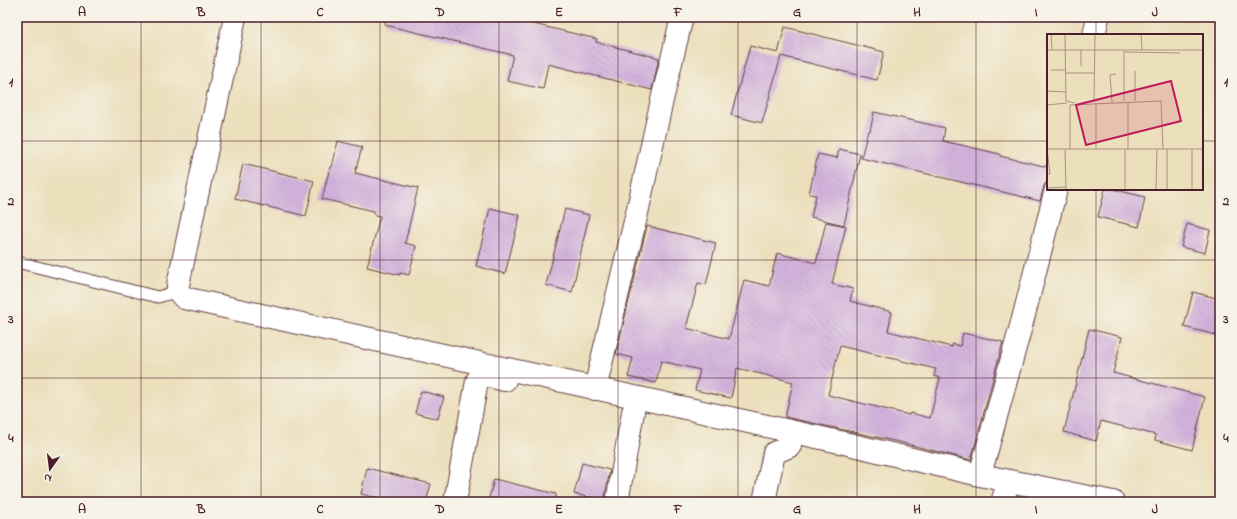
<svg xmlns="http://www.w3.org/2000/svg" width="1237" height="519" font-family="'Indie Flower',sans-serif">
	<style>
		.building { fill: url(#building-back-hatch); fill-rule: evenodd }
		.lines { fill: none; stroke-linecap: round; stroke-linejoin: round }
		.lane-casing { stroke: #623c41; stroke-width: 13 }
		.street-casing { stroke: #623c41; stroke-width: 24 }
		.lane { stroke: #fff; stroke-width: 11 }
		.street { stroke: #fff; stroke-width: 22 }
		.grid { fill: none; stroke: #4a1f2b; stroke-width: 1; stroke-opacity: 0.55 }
		.inset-road { fill: none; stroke: #ab9282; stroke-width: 1 }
		.view { fill: #c2185b; fill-opacity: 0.15; stroke: #c2185b; stroke-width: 2 }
		.inset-edge { fill: none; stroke: #4a1f2b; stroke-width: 2 }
		.neatline { fill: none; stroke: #4a1f2b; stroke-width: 1.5 }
		.grid-label { font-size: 13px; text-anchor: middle; font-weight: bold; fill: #4a1f2b }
	</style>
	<defs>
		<pattern id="building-back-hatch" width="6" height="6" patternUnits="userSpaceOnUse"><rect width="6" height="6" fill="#d3b4dd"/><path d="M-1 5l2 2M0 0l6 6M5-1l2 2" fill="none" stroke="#b79abe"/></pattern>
	</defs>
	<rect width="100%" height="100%" fill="#f7f3e8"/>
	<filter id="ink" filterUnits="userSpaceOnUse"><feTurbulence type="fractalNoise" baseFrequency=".025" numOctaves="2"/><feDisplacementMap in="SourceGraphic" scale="8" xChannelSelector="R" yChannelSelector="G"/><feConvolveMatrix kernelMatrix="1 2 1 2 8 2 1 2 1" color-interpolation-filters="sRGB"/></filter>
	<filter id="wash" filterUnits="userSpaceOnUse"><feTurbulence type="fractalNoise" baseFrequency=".012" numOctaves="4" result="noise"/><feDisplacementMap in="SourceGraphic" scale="16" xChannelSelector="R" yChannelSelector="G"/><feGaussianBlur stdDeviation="0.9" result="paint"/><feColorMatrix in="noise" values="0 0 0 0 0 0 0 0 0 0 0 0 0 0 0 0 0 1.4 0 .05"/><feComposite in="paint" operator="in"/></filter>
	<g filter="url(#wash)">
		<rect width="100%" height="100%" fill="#ebdfbc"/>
		<g id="blocks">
			<g class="building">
				<path d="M 386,17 L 504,17 L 597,39 L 596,42 L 659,58 L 652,90 L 548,64 L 543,89 L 507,81 L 513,55 L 385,25 Z"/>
				<path d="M 785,27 L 884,52 L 877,80 L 781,56 L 762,123 L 731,115 L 750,46 L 778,53 Z"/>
				<path d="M 874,112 L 945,128 L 943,141 L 1000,154 L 1000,156 L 1048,167 L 1048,180 L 1044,186 L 1040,201 L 861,158 L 868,131 L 870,131 Z"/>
				<path d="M 338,141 L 362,147 L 355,173 L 418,188 L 405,243 L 416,246 L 409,275 L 400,273 L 400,275 L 367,267 L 380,216 L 374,215 L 374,211 L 322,199 L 330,167 L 332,167 Z"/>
				<path d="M 839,149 L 860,154 L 844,225 L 811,217 L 816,195 L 809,194 L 818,154 L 837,158 Z"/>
				<path d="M 243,164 L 314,181 L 306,216 L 235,199 Z"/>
				<path d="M 1105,189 L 1112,189 L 1145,197 L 1139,227 L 1098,217 Z"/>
				<path d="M 490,208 L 520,215 L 505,274 L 476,266 Z"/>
				<path d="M 565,209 L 589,215 L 572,292 L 546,285 Z"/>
				<path d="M 826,222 L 846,226 L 832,284 L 853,289 L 850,301 L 892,312 L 888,331 L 952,347 L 953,344 L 960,346 L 963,333 L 1003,342 L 971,460 L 899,442 L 785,417 L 793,382 L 737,368 L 731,398 L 695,390 L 700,370 L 661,361 L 656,383 L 628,377 L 633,358 L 616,354 L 647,226 L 716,243 L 706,285 L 698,283 L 686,328 L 729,339 L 744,280 L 769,286 L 777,253 L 816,263 ZM 840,346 L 936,369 L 934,376 L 940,378 L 930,418 L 910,413 L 909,415 L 828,395 Z"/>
				<path d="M 1187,224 L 1210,230 L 1205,253 L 1181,247 Z"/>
				<path d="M 1193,292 L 1220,299 L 1220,336 L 1184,327 Z"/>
				<path d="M 1089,329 L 1122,337 L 1113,373 L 1205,397 L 1192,450 L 1155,440 L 1156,435 L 1101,421 L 1096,441 L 1064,432 Z"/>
				<path d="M 421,391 L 444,397 L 438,419 L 415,413 Z"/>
				<path d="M 582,463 L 610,470 L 604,501 L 574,494 Z"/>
				<path d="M 367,468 L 431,484 L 426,502 L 381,502 L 382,499 L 361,494 Z"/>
				<path d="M 494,479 L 556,494 L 556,502 L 488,502 Z"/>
			</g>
		</g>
	</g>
	<g filter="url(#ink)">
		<use href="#blocks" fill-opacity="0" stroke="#623c41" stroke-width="1"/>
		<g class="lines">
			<g class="lane-casing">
				<path id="lane" d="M 17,262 L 158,297 L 178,291"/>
			</g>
			<g class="street-casing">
				<g id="street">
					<path d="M 235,17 L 178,285 L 178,291 L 184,298 L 844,443 L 980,475 L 1113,502"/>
					<path d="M 1094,35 L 1098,17"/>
					<path d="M 595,389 L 637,213 L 662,100 L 682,17"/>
					<path d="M 980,475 L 1024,315 L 1056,189"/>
					<path d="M 455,502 L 477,381 L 481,374 L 505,380"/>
					<path d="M 617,502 L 633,412"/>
					<path d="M 764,502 L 774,453 L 790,446"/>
					<path d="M 1002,502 L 1005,493"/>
				</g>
			</g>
			<use href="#lane" class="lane"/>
			<use href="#street" class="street"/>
		</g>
	</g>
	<path class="grid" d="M 141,17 L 141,502M 261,17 L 261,502M 380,17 L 380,502M 499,17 L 499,502M 618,17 L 618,502M 738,17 L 738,502M 857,17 L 857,502M 976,17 L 976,502M 1096,17 L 1096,35M 17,141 L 1048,141M 1202,141 L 1220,141M 1096,189 L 1096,502M 17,260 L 1220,260M 17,378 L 1220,378"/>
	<g transform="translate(1047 34)">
		<rect width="156" height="156" fill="#ebdfbc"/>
		<path class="inset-road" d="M 4,0 L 5,16M 18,0 L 19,67 L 28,69M 94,0 L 95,16M 0,16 L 156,16M 77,17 L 77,67M 77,18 L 133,19M 34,32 L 34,16M 4,36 L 19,36M 88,37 L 88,67M 19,39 L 47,39M 0,57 L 19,58M 47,68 L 48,0M 65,68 L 63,41 L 69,40M 81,68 L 81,116M 0,71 L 20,69M 0,115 L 156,115M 18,116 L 19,156M 23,116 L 23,71 L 114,67 L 116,115M 49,116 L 49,69M 0,140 L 3,140 L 0,115M 0,154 L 19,153M 78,156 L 78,116M 109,156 L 110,115M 120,156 L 120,115M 145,156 L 145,115"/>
		<path class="view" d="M 124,47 L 134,87 L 39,111 L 29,71 Z"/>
		<rect width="156" height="156" class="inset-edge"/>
	</g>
	<rect width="1237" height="519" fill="none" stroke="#f7f3e8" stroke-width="44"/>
	<g transform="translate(50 469) rotate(194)" stroke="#f7f3e8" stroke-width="3" paint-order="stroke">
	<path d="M0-3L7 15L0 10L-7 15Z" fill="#4a1f2b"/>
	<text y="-6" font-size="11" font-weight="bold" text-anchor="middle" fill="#4a1f2b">N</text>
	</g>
	<rect x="22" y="22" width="1193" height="475" class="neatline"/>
	<g class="grid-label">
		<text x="82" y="16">A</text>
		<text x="201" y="16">B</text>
		<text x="320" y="16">C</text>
		<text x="440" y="16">D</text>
		<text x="559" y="16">E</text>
		<text x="678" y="16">F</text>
		<text x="797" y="16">G</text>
		<text x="917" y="16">H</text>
		<text x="1036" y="16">I</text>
		<text x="1155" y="16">J</text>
		<text x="11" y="86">1</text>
		<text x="1226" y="86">1</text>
		<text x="11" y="205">2</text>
		<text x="1226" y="205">2</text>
		<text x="11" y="323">3</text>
		<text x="1226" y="323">3</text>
		<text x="11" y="442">4</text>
		<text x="1226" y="442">4</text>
		<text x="82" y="513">A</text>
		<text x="201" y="513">B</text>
		<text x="320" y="513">C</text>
		<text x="440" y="513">D</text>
		<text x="559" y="513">E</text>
		<text x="678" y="513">F</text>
		<text x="797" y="513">G</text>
		<text x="917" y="513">H</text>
		<text x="1036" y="513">I</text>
		<text x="1155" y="513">J</text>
	</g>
</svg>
